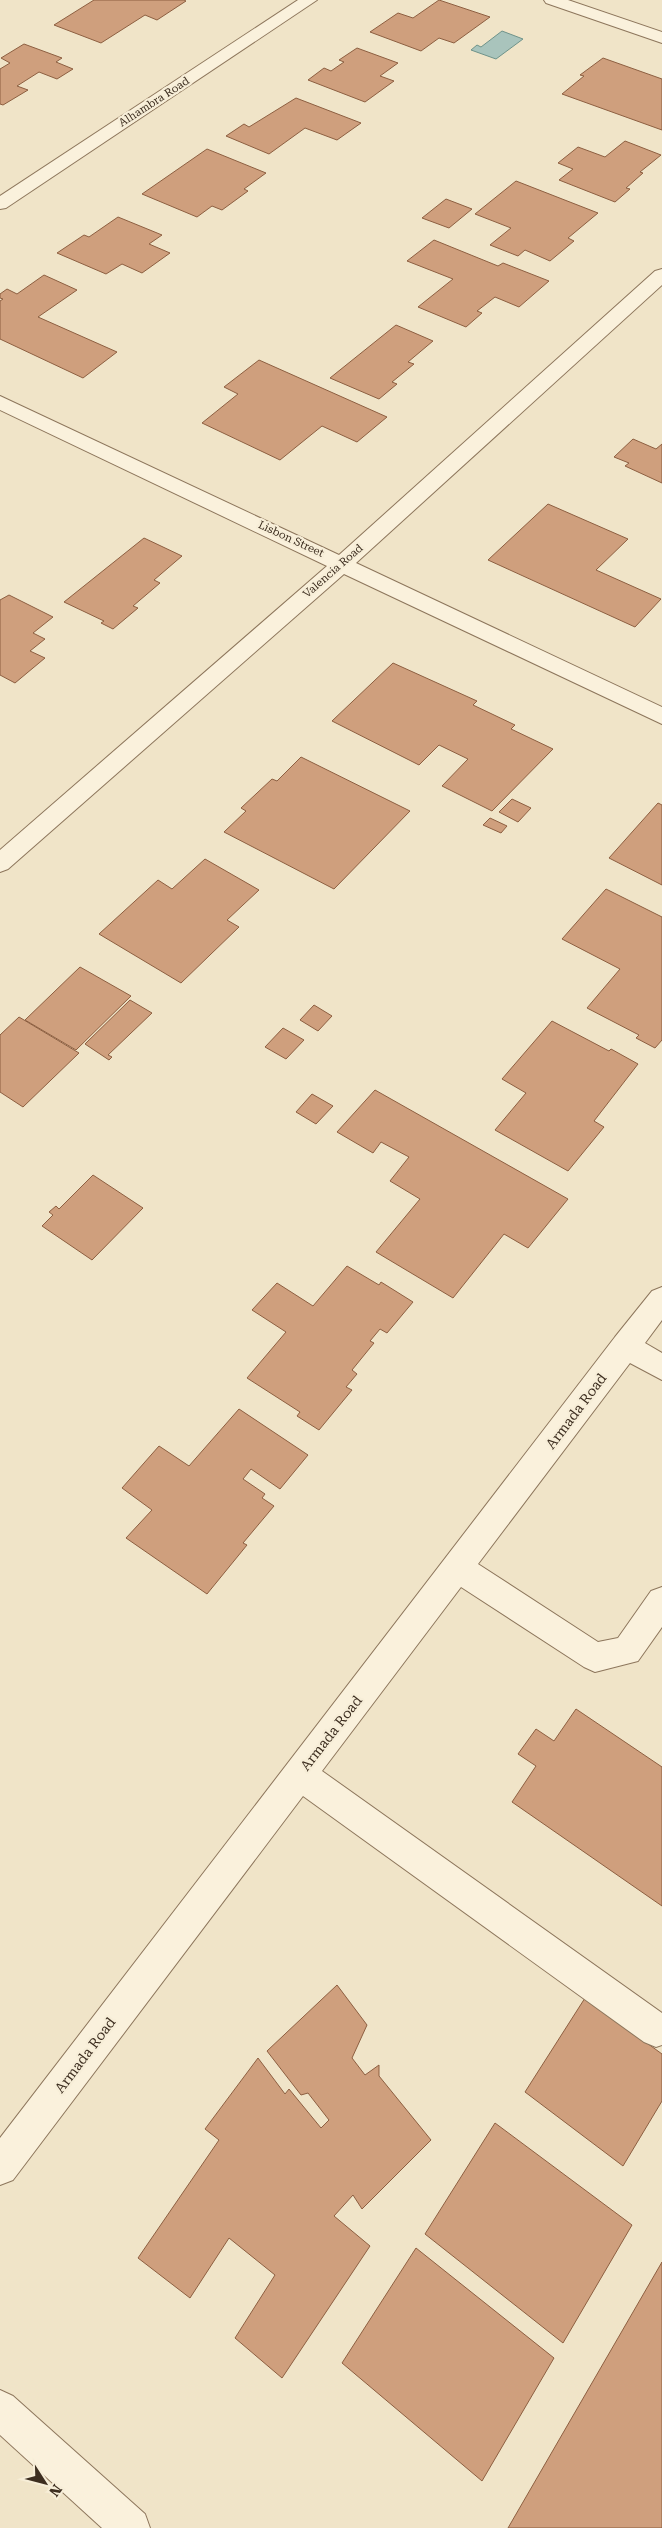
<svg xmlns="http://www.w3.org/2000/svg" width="662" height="2528" font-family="'Roboto Serif',serif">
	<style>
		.water { fill: #a9c4bc; stroke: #6f938a }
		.building { fill: #cf9f7d; stroke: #8d5f41 }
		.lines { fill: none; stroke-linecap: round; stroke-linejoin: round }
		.minor-casing { stroke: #8d765c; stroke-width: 2 }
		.minor { fill: #faf1dc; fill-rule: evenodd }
		.labels { text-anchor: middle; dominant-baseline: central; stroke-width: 4.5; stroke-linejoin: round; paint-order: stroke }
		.far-street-label { font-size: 11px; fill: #3d2e20; stroke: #f7eed8 }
		.street-label { font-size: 14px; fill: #3d2e20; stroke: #f7eed8 }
	</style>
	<rect width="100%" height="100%" fill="#f0e4c8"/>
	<path class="water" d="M 502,31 L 523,39 L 496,59 L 471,50 L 477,45 L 481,47 Z"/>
	<g class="building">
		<path d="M 94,0 L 184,0 L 186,1 L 157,20 L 145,15 L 101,43 L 54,25 Z"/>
		<path d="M 439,0 L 490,17 L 454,43 L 439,38 L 421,51 L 370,32 L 398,13 L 413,18 Z"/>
		<path d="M 24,44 L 62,58 L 56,62 L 73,69 L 57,79 L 39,72 L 17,86 L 28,90 L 3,105 L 0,104 L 0,69 L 10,63 L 1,58 Z"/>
		<path d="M 357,48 L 398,63 L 380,76 L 394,81 L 365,102 L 308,80 L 324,68 L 331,71 L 344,62 L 339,60 Z"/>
		<path d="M 603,58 L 662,79 L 662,130 L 562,94 L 584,76 L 580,75 Z"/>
		<path d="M 296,98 L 361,123 L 337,140 L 305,128 L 269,154 L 226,136 L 244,124 L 249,127 Z"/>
		<path d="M 625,141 L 661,155 L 640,172 L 643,173 L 626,188 L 630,189 L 615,202 L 559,180 L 573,169 L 558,163 L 578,147 L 605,157 Z"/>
		<path d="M 207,149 L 266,173 L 244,189 L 248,191 L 222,210 L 212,206 L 197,217 L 142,194 Z"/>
		<path d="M 516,181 L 598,213 L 568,238 L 574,241 L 550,261 L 525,250 L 518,256 L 490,245 L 511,228 L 475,214 Z"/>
		<path d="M 446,199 L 472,209 L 449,228 L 422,218 Z"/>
		<path d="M 118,217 L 162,235 L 149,244 L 170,253 L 142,273 L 122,264 L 106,274 L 57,253 L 84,235 L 89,237 Z"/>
		<path d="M 434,240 L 498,266 L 503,263 L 549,281 L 519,307 L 495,297 L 477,311 L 482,313 L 466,327 L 418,307 L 453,279 L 407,261 Z"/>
		<path d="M 44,275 L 77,290 L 38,317 L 117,352 L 83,378 L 0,339 L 0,301 L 3,299 L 0,298 L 0,294 L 7,289 L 17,294 Z"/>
		<path d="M 396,325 L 433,341 L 408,362 L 414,364 L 392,382 L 397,384 L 379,399 L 330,378 Z"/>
		<path d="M 259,360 L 387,417 L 357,442 L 322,426 L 280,460 L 202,423 L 238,394 L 224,387 Z"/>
		<path d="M 633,439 L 656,449 L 662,444 L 662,483 L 625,466 L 629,463 L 614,457 Z"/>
		<path d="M 548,504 L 628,539 L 596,570 L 661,599 L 635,627 L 488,560 Z"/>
		<path d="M 144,538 L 182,556 L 154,580 L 160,583 L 133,606 L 138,608 L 113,629 L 101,623 L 104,621 L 64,602 Z"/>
		<path d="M 9,595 L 53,617 L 33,633 L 45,639 L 30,651 L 45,658 L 15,683 L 0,675 L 0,600 Z"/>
		<path d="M 393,663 L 477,701 L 473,705 L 515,725 L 511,729 L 553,749 L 492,811 L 442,786 L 468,759 L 439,745 L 419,765 L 332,721 Z"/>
		<path d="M 301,757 L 410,811 L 334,889 L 224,832 L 246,811 L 241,808 L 272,779 L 277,781 Z"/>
		<path d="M 512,799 L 531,808 L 518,822 L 499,812 Z"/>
		<path d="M 658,803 L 662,805 L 662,885 L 609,858 Z"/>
		<path d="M 490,818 L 507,826 L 501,833 L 483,825 Z"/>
		<path d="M 205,859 L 259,890 L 227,920 L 239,927 L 181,983 L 99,934 L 158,880 L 172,889 Z"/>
		<path d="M 606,889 L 662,917 L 662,1040 L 655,1048 L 636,1038 L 639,1035 L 587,1008 L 620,969 L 562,939 Z"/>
		<path d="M 80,967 L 131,996 L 76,1050 L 25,1020 Z"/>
		<path d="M 130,1000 L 152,1013 L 108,1055 L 112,1057 L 109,1060 L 85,1044 Z"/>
		<path d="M 314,1005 L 332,1016 L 318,1031 L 300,1020 Z"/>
		<path d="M 19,1017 L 79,1053 L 23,1107 L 0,1092 L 0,1035 Z"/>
		<path d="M 552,1021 L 609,1051 L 611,1049 L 638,1064 L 594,1121 L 604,1127 L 568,1171 L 495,1130 L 526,1093 L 502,1079 Z"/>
		<path d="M 283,1028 L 304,1040 L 286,1059 L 265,1047 Z"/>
		<path d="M 375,1090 L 568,1199 L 528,1248 L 504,1234 L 453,1298 L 376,1252 L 420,1199 L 390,1181 L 409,1157 L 381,1142 L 373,1153 L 337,1132 Z"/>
		<path d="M 312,1094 L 333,1106 L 316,1124 L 296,1112 Z"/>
		<path d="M 93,1175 L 143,1208 L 92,1260 L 42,1226 L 53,1215 L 49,1212 L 56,1206 L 59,1209 Z"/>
		<path d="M 347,1266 L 379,1285 L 381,1282 L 413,1302 L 387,1333 L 380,1329 L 370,1341 L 374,1343 L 352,1370 L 357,1374 L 346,1387 L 352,1390 L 319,1430 L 297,1416 L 300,1412 L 247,1378 L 286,1332 L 252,1310 L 277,1283 L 313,1306 Z"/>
		<path d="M 239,1409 L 308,1455 L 280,1489 L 251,1469 L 243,1479 L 265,1494 L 262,1498 L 274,1506 L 243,1543 L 247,1545 L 207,1594 L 126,1538 L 152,1510 L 122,1488 L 159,1446 L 189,1466 Z"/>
		<path d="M 576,1709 L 662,1767 L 662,1906 L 512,1802 L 536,1766 L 518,1754 L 536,1729 L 554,1741 Z"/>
		<path d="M 337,1985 L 367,2025 L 352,2058 L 365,2075 L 379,2065 L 379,2076 L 431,2140 L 362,2209 L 353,2195 L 334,2216 L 370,2246 L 282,2378 L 235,2338 L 275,2275 L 229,2238 L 190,2298 L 138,2258 L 219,2140 L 205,2129 L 258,2058 L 285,2094 L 289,2089 L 321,2128 L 329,2120 L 308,2093 L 301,2095 L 267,2051 Z"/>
		<path d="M 585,1998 L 662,2054 L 662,2101 L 623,2166 L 525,2092 Z"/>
		<path d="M 495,2123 L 632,2225 L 563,2343 L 425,2234 Z"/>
		<path d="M 416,2248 L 554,2358 L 482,2481 L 342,2363 Z"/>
		<path d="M 662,2262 L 662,2528 L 508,2528 Z"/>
	</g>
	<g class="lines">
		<g class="minor-casing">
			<g id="minor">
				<path d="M 298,0 L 317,0 L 6,208 L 0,209 L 0,196 Z"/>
				<path d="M 544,0 L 568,0 L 662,32 L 662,43 L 546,3 Z"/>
				<path d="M 662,269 L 662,285 L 356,563 L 662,707 L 662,724 L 344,574 L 8,869 L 0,872 L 0,850 L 327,566 L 0,410 L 0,396 L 339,555 L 655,271 Z"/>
				<path d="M 662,1287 L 662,1320 L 645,1343 L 662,1353 L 662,1380 L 630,1363 L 478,1564 L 598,1642 L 618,1638 L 651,1591 L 662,1587 L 662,1627 L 638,1661 L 595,1672 L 584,1667 L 461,1587 L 322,1771 L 662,2013 L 662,2045 L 656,2047 L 644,2042 L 303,1796 L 13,2180 L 0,2185 L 0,2138 L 615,1337 L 652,1291 Z"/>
				<path d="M 0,2390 L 13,2396 L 145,2514 L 150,2528 L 102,2528 L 0,2435 Z"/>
			</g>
		</g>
		<use href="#minor" class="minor"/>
	</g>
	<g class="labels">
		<g class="far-street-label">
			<text transform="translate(154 102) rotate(-33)">Alhambra Road</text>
			<text transform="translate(291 539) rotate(25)">Lisbon Street</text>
			<text transform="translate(333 571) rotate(-41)">Valencia Road</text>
		</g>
		<g class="street-label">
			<text transform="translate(576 1411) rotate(-53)">Armada Road</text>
			<text transform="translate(331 1733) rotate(-52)">Armada Road</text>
			<text transform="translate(85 2055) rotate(-53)">Armada Road</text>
		</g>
	</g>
	<g transform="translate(45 2483) rotate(126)" stroke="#f7eed8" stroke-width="4" paint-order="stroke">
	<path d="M0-4L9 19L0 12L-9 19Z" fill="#3d2e20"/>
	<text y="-8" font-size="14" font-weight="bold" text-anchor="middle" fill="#3d2e20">N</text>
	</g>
</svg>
